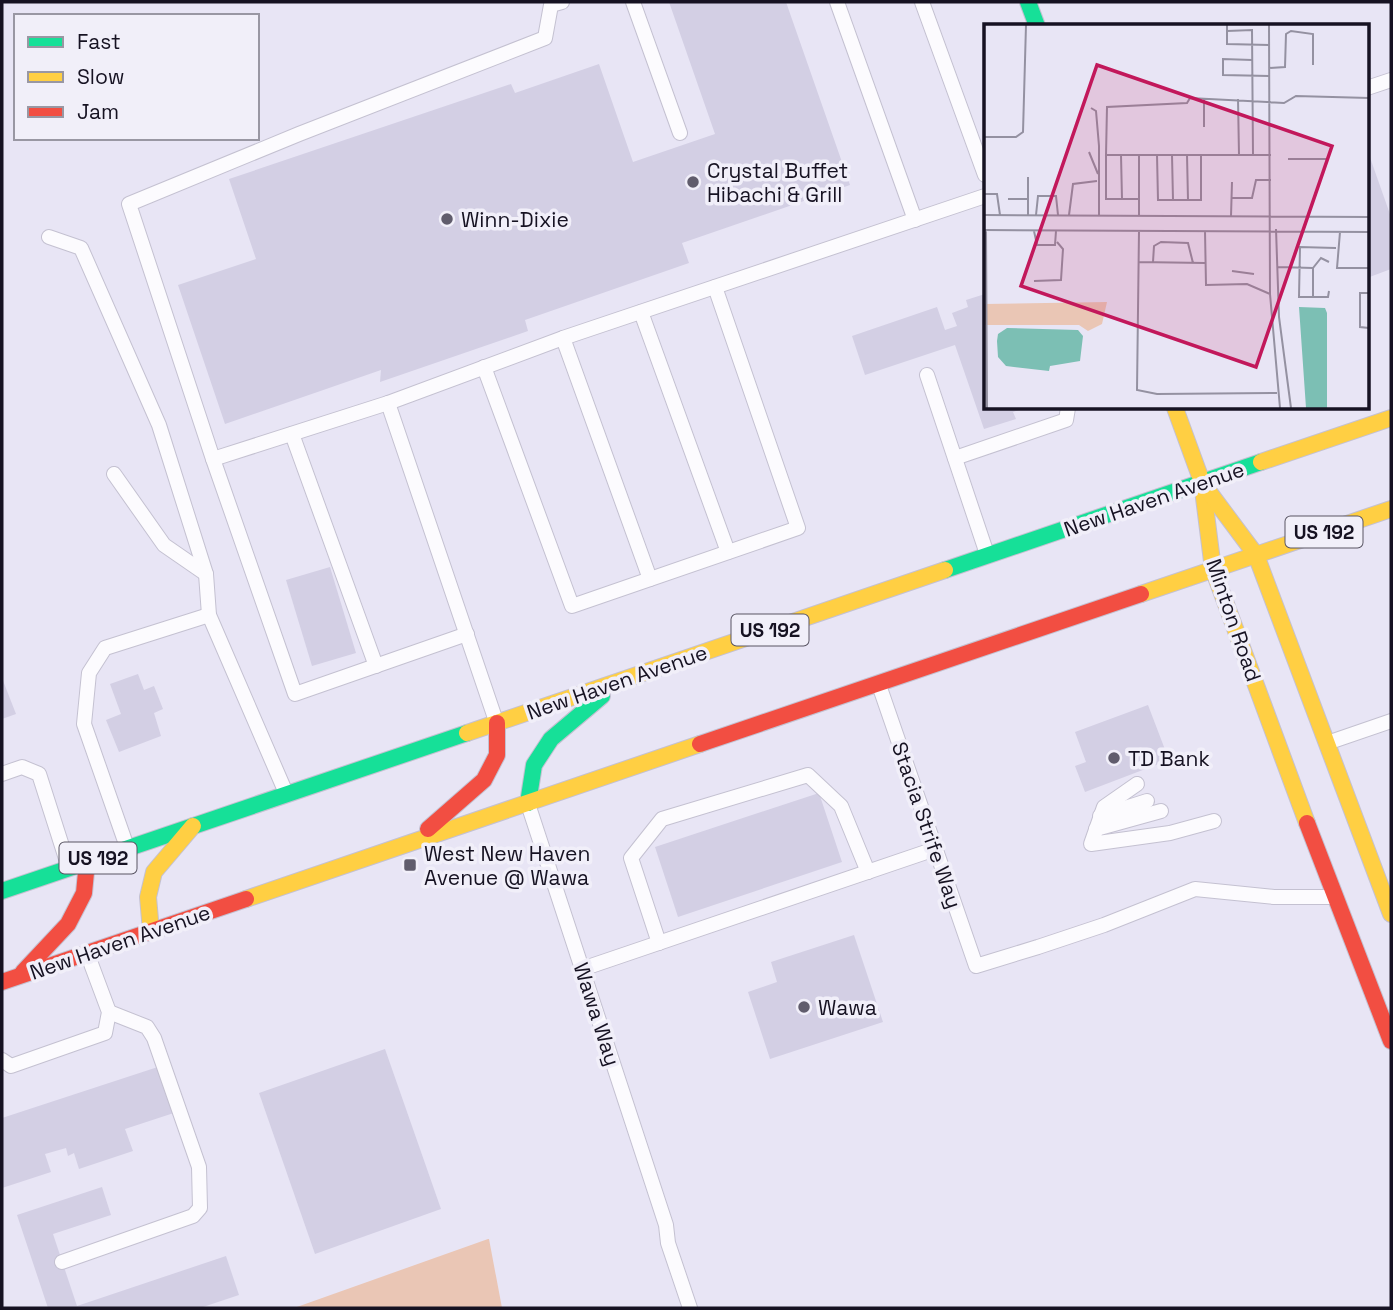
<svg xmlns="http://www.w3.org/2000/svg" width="1393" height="1310" font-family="'Space Grotesk',sans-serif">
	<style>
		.green { fill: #eac6b5 }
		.building { fill: #d3cfe4 }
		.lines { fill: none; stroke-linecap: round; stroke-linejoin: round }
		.lane-casing { stroke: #c4c1d1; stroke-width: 16 }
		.fast-casing { stroke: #c4c1d1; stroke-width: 18 }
		.slow-casing { stroke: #c4c1d1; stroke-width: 18 }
		.jam-casing { stroke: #c4c1d1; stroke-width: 18 }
		.lane { stroke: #fcfbfe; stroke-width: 14 }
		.fast { stroke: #16e098; stroke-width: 16 }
		.slow { stroke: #ffcf43; stroke-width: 16 }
		.jam { stroke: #f24e42; stroke-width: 16 }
		.poi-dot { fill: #605c6c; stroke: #f1eff9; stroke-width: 2.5 }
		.labels { text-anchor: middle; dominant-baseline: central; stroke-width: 7; stroke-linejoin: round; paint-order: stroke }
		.shield { fill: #f1eff9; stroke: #585462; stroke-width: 2 }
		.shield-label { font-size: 19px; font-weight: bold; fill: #161222 }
		.poi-label { font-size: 21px; fill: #161222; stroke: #f1eff9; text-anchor: start }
		.street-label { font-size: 21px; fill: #161222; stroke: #f1eff9 }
		.inset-road { fill: none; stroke: #9491a1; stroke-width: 2 }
		.view { fill: #c2185b; fill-opacity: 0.15; stroke: #c2185b; stroke-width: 3.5 }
		.inset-edge { fill: none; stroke: #161222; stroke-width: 3.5 }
	</style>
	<rect width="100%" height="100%" fill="#e8e5f5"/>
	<path class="green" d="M 489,1239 L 502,1308 L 294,1308 L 488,1239 Z"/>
	<g class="building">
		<path d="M 669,2 L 786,2 L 850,185 L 682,243 L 689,263 L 525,320 L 528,331 L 380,382 L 381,370 L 225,424 L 178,285 L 256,259 L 229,179 L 511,84 L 515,93 L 599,64 L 633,162 L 715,134 Z"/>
		<path d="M 1367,149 L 1391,217 L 1391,269 L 1367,278 Z"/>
		<path d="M 985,294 L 985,408 L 1025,408 L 1013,412 L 1016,419 L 984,429 L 955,345 L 865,375 L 852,336 L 937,307 L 945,330 L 957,326 L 952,313 L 968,307 L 966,300 Z"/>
		<path d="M 330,567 L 356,653 L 312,666 L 286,580 Z"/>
		<path d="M 138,674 L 144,690 L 154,686 L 163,709 L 154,713 L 161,736 L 119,752 L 106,720 L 121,714 L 110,684 Z"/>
		<path d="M 2,678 L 16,714 L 2,719 Z"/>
		<path d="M 1148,705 L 1169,760 L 1085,792 L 1075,766 L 1086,762 L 1075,732 Z"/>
		<path d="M 819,793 L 842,862 L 678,917 L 655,847 Z"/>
		<path d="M 854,935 L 883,1022 L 770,1059 L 748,992 L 777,982 L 771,962 Z"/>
		<path d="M 385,1049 L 441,1209 L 315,1254 L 259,1093 Z"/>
		<path d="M 170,1063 L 186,1109 L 125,1129 L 133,1151 L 79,1169 L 74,1153 L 68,1156 L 66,1148 L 45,1154 L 51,1172 L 2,1188 L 2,1118 Z"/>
		<path d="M 102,1187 L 111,1215 L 53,1234 L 77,1306 L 226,1256 L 239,1295 L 200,1308 L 48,1308 L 17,1215 Z"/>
	</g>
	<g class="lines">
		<g class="lane-casing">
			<g id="lane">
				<path d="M 633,2 L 680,133"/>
				<path d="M 837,2 L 915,220"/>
				<path d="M 922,2 L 985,175"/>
				<path d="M 1367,88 L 1391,80"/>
				<path d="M 49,237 L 81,248 L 159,425 L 206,574 L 209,615 L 286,793"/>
				<path d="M 641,312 L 728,552"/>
				<path d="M 563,338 L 650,579"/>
				<path d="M 484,367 L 572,606 L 798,528 L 715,287"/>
				<path d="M 927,375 L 987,554"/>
				<path d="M 388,403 L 213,459 L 129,204 L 299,134 L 545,38 L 551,5 L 562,2"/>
				<path d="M 292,434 L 376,666"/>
				<path d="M 955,458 L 1066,420 L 1068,408"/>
				<path d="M 213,459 L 295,694 L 467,634"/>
				<path d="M 114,474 L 164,545 L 206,574"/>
				<path d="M 879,685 L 976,966 L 1038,947 L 1104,925 L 1195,889 L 1274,897 L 1331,897"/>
				<path d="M 496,721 L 388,403 L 563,338 L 985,196"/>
				<path d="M 1330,742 L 1391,721"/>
				<path d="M 2,774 L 22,767 L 39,774 L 69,868"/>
				<path d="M 1137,784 L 1104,807 L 1091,844 L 1170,833 L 1214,821"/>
				<path d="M 528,804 L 666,1225 L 668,1243 L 690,1308"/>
				<path d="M 1100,816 L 1147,801"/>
				<path d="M 1096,829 L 1161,811"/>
				<path d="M 127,847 L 84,724 L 89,673 L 105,648 L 209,615"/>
				<path d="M 659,943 L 631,858 L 662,819 L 808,775 L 841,806 L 868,872"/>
				<path d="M 582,969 L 935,849"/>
				<path d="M 2,1060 L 11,1066 L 105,1033 L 109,1012 L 87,953"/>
				<path d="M 62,1262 L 193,1216 L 200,1208 L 199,1167 L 154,1038 L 147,1027 L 109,1012"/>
			</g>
		</g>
		<g class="fast-casing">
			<g id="fast">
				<path d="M 1028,2 L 1037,26"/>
				<path d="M 945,570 L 1261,462"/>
				<path d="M 528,803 L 534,765 L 551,739 L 602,696"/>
				<path d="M 2,891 L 467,733"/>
			</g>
		</g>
		<g class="slow-casing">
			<g id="slow">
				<path d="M 1175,408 L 1202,482 L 1213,569 L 1307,823"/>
				<path d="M 1261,462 L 1391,418"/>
				<path d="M 1203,484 L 1256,555 L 1391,914"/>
				<path d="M 1141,594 L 1391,509"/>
				<path d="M 467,733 L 945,570"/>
				<path d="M 246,899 L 700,744"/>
				<path d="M 151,931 L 148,897 L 154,872 L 193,826"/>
			</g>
		</g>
		<g class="jam-casing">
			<g id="jam">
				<path d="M 700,744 L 1141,594"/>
				<path d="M 1307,823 L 1391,1041"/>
				<path d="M 428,829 L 484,780 L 497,755 L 497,723"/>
				<path d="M 23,972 L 68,924 L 84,893 L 87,862"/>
				<path d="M 2,982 L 246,899"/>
			</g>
		</g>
		<use href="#lane" class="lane"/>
		<use href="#fast" class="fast"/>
		<use href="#slow" class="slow"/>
		<use href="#jam" class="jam"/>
	</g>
	<g class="poi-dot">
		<circle cx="693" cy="182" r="7"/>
		<circle cx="447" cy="219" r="7"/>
		<circle cx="1114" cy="758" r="7"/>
		<rect x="403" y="858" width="14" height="14" rx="3.5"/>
		<circle cx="804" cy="1007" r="7"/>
	</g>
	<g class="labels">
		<g class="shield">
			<rect x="1285.5" y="516.5" width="77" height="31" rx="5"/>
			<rect x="731.5" y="614.5" width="77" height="31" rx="5"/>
			<rect x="59.5" y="842.5" width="77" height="31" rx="5"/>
		</g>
		<g class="shield-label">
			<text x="1324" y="532">US 192</text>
			<text x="770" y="630">US 192</text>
			<text x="98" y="858">US 192</text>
		</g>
		<g class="poi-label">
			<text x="707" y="170">Crystal Buffet<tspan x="707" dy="24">Hibachi &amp; Grill</tspan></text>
			<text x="461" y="219">Winn-Dixie</text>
			<text x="1128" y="758">TD Bank</text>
			<text x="424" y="853">West New Haven<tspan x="424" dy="24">Avenue @ Wawa</tspan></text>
			<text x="818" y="1007">Wawa</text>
		</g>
		<g class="street-label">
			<text transform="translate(1154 499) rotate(-19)">New Haven Avenue</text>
			<text transform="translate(1234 620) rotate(71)">Minton Road</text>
			<text transform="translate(617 682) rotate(-19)">New Haven Avenue</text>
			<text transform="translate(927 825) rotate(71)">Stacia Strife Way</text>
			<text transform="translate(120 942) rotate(-19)">New Haven Avenue</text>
			<text transform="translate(597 1014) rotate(72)">Wawa Way</text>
		</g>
	</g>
	<g transform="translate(984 24)">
		<rect width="385" height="385" fill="#e8e5f5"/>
		<path d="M 123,278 L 118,300 L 104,307 L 95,301 L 0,301 L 0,280 Z" fill="#eac6b5"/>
		<path d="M 315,283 L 341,284 L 343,289 L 343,384 L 322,384 ZM 23,304 L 94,306 L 99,312 L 96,337 L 66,342 L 65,347 L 22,342 L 14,333 L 13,317 L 14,310 Z" fill="#7cbfb4"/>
		<path class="inset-road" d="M 243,1 L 243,20 L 285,21M 285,1 L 286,270 L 296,384M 243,7 L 268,6 L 269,131M 268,36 L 239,35 L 239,51 L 285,52M 285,44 L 301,43 L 302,10 L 307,7 L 329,10 L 329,41M 220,74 L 220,103M 254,75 L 255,131M 107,84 L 112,87 L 115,122 L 115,192M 0,113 L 32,113 L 39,108 L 42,1M 105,128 L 114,150M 122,131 L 122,175 L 155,175M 137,131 L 138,175M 155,131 L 122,131 L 123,83 L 203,79 L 206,74 L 300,79 L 312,72 L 385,74M 173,131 L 174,176 L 217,176 L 217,131M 188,131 L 189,176M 203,131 L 204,176M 304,135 L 344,135M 44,153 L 44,175M 0,170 L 13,170 L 16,191M 248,174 L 268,174 L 272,156 L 287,156M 24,175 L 44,175 L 44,191M 0,191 L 385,193M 52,191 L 54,172 L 72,172 L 74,191M 85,191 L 89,160 L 113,157M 155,192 L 155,131 L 287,131M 247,192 L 248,158M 292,205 L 295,293 L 307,384M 0,206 L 385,208M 2,206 L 3,384M 50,207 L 53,221 L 71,221 L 72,207M 155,207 L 153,366 L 173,370 L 293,369M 221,207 L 222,261 L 263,260 L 286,270M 356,208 L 353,244 L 385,244M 155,238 L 221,239M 169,238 L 170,222 L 177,218 L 204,219 L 209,239M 294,243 L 329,244M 248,247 L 270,250M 50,257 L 77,256 L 79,225 L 73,218M 345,267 L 344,273 L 315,273 L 316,223 L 352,224M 385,269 L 376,269 L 376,303 L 385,304M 329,273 L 329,244 L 337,234 L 345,238"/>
		<path class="view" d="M 113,41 L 348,122 L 272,343 L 37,262 Z"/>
		<rect width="385" height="385" class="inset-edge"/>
	</g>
	<rect width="1393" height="1310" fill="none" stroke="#161222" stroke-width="7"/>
	<rect x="14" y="14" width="245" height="126" fill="#f1eff9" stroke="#9997a3" stroke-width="2"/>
	<rect x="28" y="37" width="35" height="10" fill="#16e098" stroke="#9997a3" stroke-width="2"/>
	<text x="77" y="49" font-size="21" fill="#161222">Fast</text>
	<rect x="28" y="72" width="35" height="10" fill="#ffcf43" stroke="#9997a3" stroke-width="2"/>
	<text x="77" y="84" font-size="21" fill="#161222">Slow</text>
	<rect x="28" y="107" width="35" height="10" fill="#f24e42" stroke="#9997a3" stroke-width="2"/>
	<text x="77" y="119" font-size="21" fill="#161222">Jam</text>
</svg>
